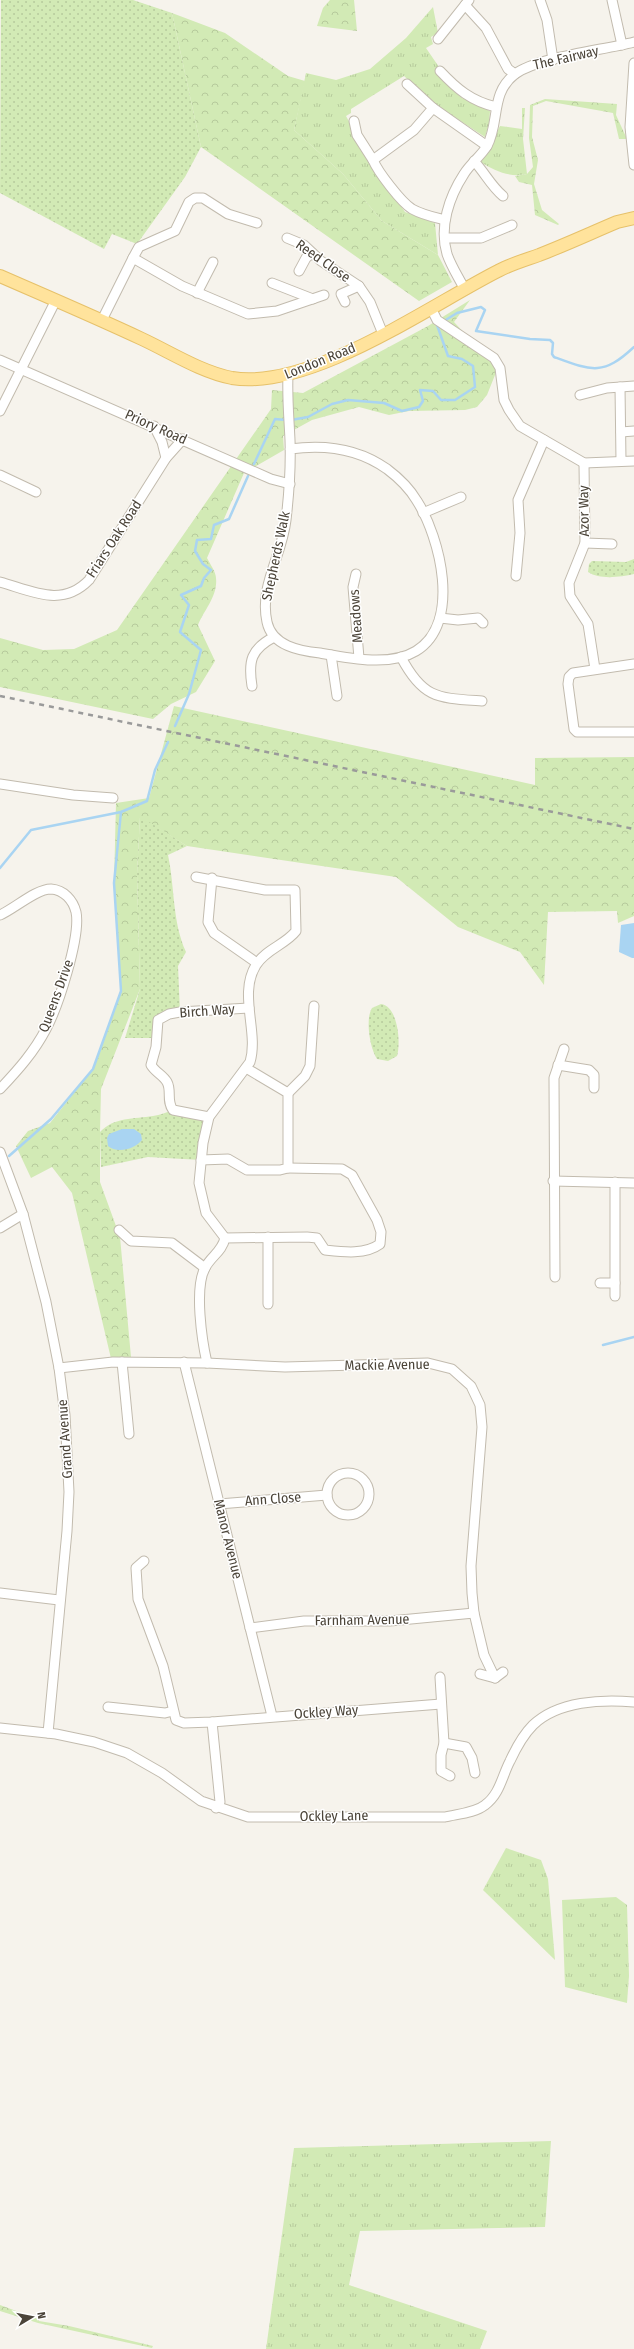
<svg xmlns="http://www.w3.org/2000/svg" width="634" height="2349" font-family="'Fira Sans Condensed',sans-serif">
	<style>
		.grass { fill: url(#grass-tufts) }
		.forest { fill: url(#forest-crowns) }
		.park { fill: url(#park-dots) }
		.water { fill: #a9d4f2 }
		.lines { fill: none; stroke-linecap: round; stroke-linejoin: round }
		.stream { stroke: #a9d4f2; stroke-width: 2.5 }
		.minor-casing { stroke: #c2bbae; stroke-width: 11 }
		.major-casing { stroke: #e6c16a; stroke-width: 14 }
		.minor { stroke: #fff; stroke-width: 9 }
		.major { stroke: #ffe39c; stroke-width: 12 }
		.rail { stroke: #9a9a9a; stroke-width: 2.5; stroke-dasharray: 5 5; stroke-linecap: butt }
		.labels { text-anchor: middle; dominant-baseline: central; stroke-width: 3; stroke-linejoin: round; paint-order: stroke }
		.street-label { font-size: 14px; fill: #4b4439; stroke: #fff }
	</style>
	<defs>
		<pattern id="grass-tufts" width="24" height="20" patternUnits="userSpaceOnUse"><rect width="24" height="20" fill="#d2eab5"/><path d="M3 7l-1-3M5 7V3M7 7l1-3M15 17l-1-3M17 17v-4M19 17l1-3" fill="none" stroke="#b6ca9c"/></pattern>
		<pattern id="forest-crowns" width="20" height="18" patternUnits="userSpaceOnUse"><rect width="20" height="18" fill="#d2eab5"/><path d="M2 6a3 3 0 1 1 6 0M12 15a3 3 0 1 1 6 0" fill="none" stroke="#b6ca9c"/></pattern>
		<pattern id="park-dots" width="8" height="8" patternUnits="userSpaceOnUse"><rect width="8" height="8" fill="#d2eab5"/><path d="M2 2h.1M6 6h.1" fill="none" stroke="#b6ca9c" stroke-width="1.8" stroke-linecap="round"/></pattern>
	</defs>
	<rect width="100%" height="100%" fill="#f6f3ec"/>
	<g class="grass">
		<path d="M 433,7 L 438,33 L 431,37 L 433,44 L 426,48 L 439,67 L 436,71 L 462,98 L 490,111 L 489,124 L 485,137 L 433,103 L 404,76 L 351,109 L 351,113 L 346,116 L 351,125 L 353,137 L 405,212 L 435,223 L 438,255 L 382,221 L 343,174 L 294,130 L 306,73 L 336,80 L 370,69 L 406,38 Z"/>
		<path d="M 522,108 L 525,108 L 523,139 L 527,174 C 511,178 494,171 481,162 L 500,126 L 522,129 Z"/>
		<path d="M 506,1848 L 541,1860 L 548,1879 L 555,1960 L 483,1890 Z"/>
		<path d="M 616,1897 L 627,1905 L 629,1976 L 627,2003 L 565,1987 L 562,1900 Z"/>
		<path d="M 551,2141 L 545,2227 L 360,2231 L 349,2285 L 487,2331 L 480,2349 L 266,2349 L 294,2148 Z"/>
	</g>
	<g class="forest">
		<path d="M 330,0 L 354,0 L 357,31 L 317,26 L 323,8 Z"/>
		<path d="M 172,13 L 225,33 L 288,76 L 305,81 L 294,130 L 343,174 L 382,221 L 438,255 L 452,282 L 419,301 L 201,147 Z"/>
		<path d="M 545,99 L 617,104 L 616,115 L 627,139 L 619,139 L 613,113 L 546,101 L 533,106 L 532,137 L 538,160 L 534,184 L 542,210 L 559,224 L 558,225 L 535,215 L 532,185 L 519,182 L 515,176 L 527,174 L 533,167 L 529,138 L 530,105 Z"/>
		<path d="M 470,300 L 454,322 L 468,337 L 497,358 L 495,375 L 487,395 L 477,407 L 465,410 L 409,411 L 389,415 L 359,407 L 312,420 L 283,436 L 284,450 L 244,473 L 207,558 C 210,564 216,572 216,578 C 218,596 204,610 198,625 L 215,661 L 196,692 L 171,704 L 153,719 L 0,687 L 0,638 L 43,650 L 74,649 L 117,630 L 271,409 L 272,390 L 303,393 L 428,326 Z"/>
		<path d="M 174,706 L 535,785 L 535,758 L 634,757 L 634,916 L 618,923 L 617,911 L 548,912 L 544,985 L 520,952 L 458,927 L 396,877 L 187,846 L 140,817 L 137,874 L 140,989 L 101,1089 L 100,1132 L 100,1182 L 120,1237 L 131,1357 L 113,1367 L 72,1193 L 52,1167 L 31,1178 L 16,1146 L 28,1131 L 50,1123 L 93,1069 L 121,991 L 114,883 L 116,803 L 149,798 Z"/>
		<path d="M 0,2305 L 38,2319 L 39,2321 L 69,2326 L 153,2346 L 152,2348 L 38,2323 L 0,2311 Z"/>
	</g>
	<g class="park">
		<path d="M 1,0 L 133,0 L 172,13 L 201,147 L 185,177 L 137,244 L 112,234 L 104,249 L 0,193 Z"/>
		<path d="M 634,559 L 634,574 C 620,577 600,580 588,572 L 589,564 L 592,561 L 626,562 Z"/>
		<path d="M 140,816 L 187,846 L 168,855 C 175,888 172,921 186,952 L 178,966 L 180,1012 L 163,1017 L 157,1038 L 125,1038 L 140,989 L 137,874 Z"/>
		<path d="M 381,1004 C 398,1006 401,1043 397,1056 L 388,1061 L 377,1059 C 370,1049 365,1019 372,1008 Z"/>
		<path d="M 173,1110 L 209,1117 L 201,1160 L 148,1157 L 101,1167 L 100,1132 C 114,1117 134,1119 153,1116 C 160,1115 167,1112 173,1110 Z"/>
	</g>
	<g class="water">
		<path d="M 634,923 L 634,958 L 632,958 L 619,952 L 621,925 Z"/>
		<path d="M 122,1129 L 134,1129 L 141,1134 L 142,1140 C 135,1149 117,1154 108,1146 L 107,1138 L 109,1134 Z"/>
	</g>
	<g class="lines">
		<g class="stream">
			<path d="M 444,321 L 457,313 L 481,307 L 485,310 L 476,331 L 530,339 L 550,340 L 553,343 L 552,354 L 554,357 C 592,371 603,376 634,347"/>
			<path d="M 291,420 L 308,417 L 332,404 L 348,400 L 384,403 L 402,411 L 419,407 L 423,401 L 420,390 L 433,391 L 441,400 L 455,400 L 475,387 L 473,366 L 462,359 L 448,356 L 437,325 L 440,324"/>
			<path d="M 254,464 L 275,419 L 286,420"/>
			<path d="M 175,726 L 189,694 L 201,650 L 180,632 L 189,605 L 181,595 L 201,586 L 204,578 L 211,570 L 203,564 L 195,551 L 197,540 L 211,539 L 214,525 L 229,519 L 248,476"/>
			<path d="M 0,868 L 31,830 L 121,812 L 147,801 L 155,770 L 168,742"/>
			<path d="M 9,1156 L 51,1119 L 93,1069 L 121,991 L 114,883 L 121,812"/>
			<path d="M 603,1345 L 634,1337"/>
		</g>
		<g class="minor-casing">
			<g id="minor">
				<path d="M 540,0 L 547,20 L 553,60"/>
				<path d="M 612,0 L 622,45"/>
				<path d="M 465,5 L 486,28 L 508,69 L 515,74"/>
				<path d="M 438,39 L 469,0"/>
				<path d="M 634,63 L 630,127 L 634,165"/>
				<path d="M 440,71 C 457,89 471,101 496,107"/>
				<path d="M 407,84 L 433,108"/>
				<path d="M 354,121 L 357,135 L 373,160"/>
				<path d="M 474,161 C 485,173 491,186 503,196"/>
				<path d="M 445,220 C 433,217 423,215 412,209 C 401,202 378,172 373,160 L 414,130 L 433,108 L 487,146"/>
				<path d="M 287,238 L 304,245 L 321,261 L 359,286"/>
				<path d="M 445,238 L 481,238 L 512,225"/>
				<path d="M 133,258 L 139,247 L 175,231 L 189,202 L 195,198 L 203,198 L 228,214 L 257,223"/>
				<path d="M 299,271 L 306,258 L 312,253"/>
				<path d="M 272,283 L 313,299"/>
				<path d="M 465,290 C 459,278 451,266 447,254 C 439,227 449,197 464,174 C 470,164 481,156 487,146 C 500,122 490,93 515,74 C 538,57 604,50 634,42"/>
				<path d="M 197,293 L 213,262"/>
				<path d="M 345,302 L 341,294 L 359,286 L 370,302 L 383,334"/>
				<path d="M 431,308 L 437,320 L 494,358 L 500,368 L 504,400 L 509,410 L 520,426 L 584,463 L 634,461"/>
				<path d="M 102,320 L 133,258 L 182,286 L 248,314 L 277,311 L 324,295"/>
				<path d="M 0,360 L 271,479 L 290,484"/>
				<path d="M 288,375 C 287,397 289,418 290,440 C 291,467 289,494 286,520 C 282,556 259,586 267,622 C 272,646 300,651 320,653 C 348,658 390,667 416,651 C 462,623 440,537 417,501 C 410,489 399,478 387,469 C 359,449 325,444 290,449"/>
				<path d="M 620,387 L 621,461"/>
				<path d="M 580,395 L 607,388 L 634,386"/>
				<path d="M 0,411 L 56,300"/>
				<path d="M 154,426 L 162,442 L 166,458"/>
				<path d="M 621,432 L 634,431"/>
				<path d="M 584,463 L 585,543 L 569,583 L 570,596 L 588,624 L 595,669"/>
				<path d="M 0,475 L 36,492"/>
				<path d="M 423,513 L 461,497"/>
				<path d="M 585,543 L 612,544"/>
				<path d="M 356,574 L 353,587 L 359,658"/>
				<path d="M 516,576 L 520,533 L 518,500 L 544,440"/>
				<path d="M 0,582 C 32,591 62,608 89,580 L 166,458 L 183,439"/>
				<path d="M 440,618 L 458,620 L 478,618 L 483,623"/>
				<path d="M 331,655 L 337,696"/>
				<path d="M 401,657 C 423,699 438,698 482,701"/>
				<path d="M 634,664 L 573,673 L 569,677 L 568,684 L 574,729 L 577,732 L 634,732"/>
				<path d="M 252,686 C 248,661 251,649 274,637"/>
				<path d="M 0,784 L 73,795 L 113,798"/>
				<path d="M 196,877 L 265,890 L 295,890 L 296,931 C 285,945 266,949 256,965 C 238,994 259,1032 250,1062 L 209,1117 L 203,1143 L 199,1183 L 206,1213 L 225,1238 C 222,1252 211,1256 205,1268 C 194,1288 202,1341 207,1363"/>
				<path d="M 212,878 L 208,922 L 214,933 L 257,963"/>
				<path d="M 0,915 C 14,909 36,889 51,889 C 64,890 73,900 76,912 C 81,936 58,1007 46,1029 C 34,1052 18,1070 0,1089"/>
				<path d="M 558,1065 L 589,1070 L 594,1075 L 594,1088"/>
				<path d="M 288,1093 L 305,1076 L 310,1066 L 314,1006"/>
				<path d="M 209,1117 L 173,1110 C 166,1101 172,1091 167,1082 C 163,1075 155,1072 151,1065 L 156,1047 L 158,1020 L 169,1014 L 180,1012 L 249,1008"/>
				<path d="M 0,1152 L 23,1214 L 46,1302 L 59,1368 L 65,1415 L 69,1492 L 67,1531 L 48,1733"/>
				<path d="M 201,1160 L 228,1159 L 247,1170 L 280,1170 L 288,1168 L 288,1093 L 246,1068"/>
				<path d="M 553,1181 L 634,1183"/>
				<path d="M 615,1182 L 615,1296"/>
				<path d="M 0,1228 L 23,1214"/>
				<path d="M 119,1230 L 131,1241 L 172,1243 L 205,1268"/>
				<path d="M 225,1238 L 307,1237 L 317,1238 L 325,1250 C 343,1252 365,1255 380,1244 L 381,1232 L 377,1220 L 352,1175 L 342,1169 L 288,1168"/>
				<path d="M 555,1277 L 554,1078 L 564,1049"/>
				<path d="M 600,1283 L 615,1283"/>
				<path d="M 268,1304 L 268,1237"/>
				<path d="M 122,1362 L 129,1434"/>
				<path d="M 184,1362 L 272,1716"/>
				<path d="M 59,1368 L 113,1362 L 207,1363 L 285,1367 L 428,1363 L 452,1369 L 471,1386 L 480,1405 L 482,1427 L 471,1566 L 472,1593 L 474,1613 L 484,1655 L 495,1678 L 503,1672"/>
				<circle cx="348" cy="1494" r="21"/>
				<path d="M 219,1504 L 327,1495"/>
				<path d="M 144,1561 L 136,1568 L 138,1599 L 163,1666 L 176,1720 L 184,1723 L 212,1722 L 441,1704"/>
				<path d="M 0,1593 L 59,1600"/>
				<path d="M 250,1628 L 304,1621 L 390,1621 L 474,1613"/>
				<path d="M 480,1674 L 495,1678"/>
				<path d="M 440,1677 L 444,1743 L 441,1755 L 441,1771 L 450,1776"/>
				<path d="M 108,1707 L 165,1713 L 173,1711"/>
				<path d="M 212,1722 L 220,1802 L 216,1808"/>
				<path d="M 0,1728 L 56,1734 L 94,1742 L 127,1753 L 162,1773 L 201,1801 L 248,1817 L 445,1817 C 457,1814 475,1813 485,1805 C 500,1794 502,1776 510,1761 C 516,1748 523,1735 533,1725 C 558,1701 602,1699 634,1702"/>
				<path d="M 444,1743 L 466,1747 L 472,1758 L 475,1773"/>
			</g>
		</g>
		<g class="major-casing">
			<path id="major" d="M 0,276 C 48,297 95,317 142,339 C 170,352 201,372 232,378 C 310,391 429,306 498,271 C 511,264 525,260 539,255 C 565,245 591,233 617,222 L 634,218"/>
		</g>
		<use href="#minor" class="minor"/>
		<use href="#major" class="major"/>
		<path class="rail" d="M 0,696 L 634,829"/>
	</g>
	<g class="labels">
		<g class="street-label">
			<text transform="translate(566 58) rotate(-13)">The Fairway</text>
			<text transform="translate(323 261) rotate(35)">Reed Close</text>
			<text transform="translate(320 361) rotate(-22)">London Road</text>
			<text transform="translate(156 427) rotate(24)">Priory Road</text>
			<text transform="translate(584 511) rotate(-91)">Azor Way</text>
			<text transform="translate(114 539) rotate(-57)">Friars Oak Road</text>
			<text transform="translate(276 556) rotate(-78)">Shepherds Walk</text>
			<text transform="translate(356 616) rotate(-94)">Meadows</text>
			<text transform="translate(56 996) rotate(-70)">Queens Drive</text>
			<text transform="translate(207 1011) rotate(-4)">Birch Way</text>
			<text transform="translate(387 1365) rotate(-1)">Mackie Avenue</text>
			<text transform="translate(65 1439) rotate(-94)">Grand Avenue</text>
			<text transform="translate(273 1499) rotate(-4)">Ann Close</text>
			<text transform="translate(228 1539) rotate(76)">Manor Avenue</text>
			<text transform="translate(362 1620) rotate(-1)">Farnham Avenue</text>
			<text transform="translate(326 1712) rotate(-4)">Ockley Way</text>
			<text transform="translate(334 1816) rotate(-1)">Ockley Lane</text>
		</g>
	</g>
	<g transform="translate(32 2317) rotate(80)" stroke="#ffffff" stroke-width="3" paint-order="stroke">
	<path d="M0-3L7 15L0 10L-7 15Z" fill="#4b4439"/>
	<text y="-6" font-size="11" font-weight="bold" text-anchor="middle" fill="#4b4439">N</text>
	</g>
</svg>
